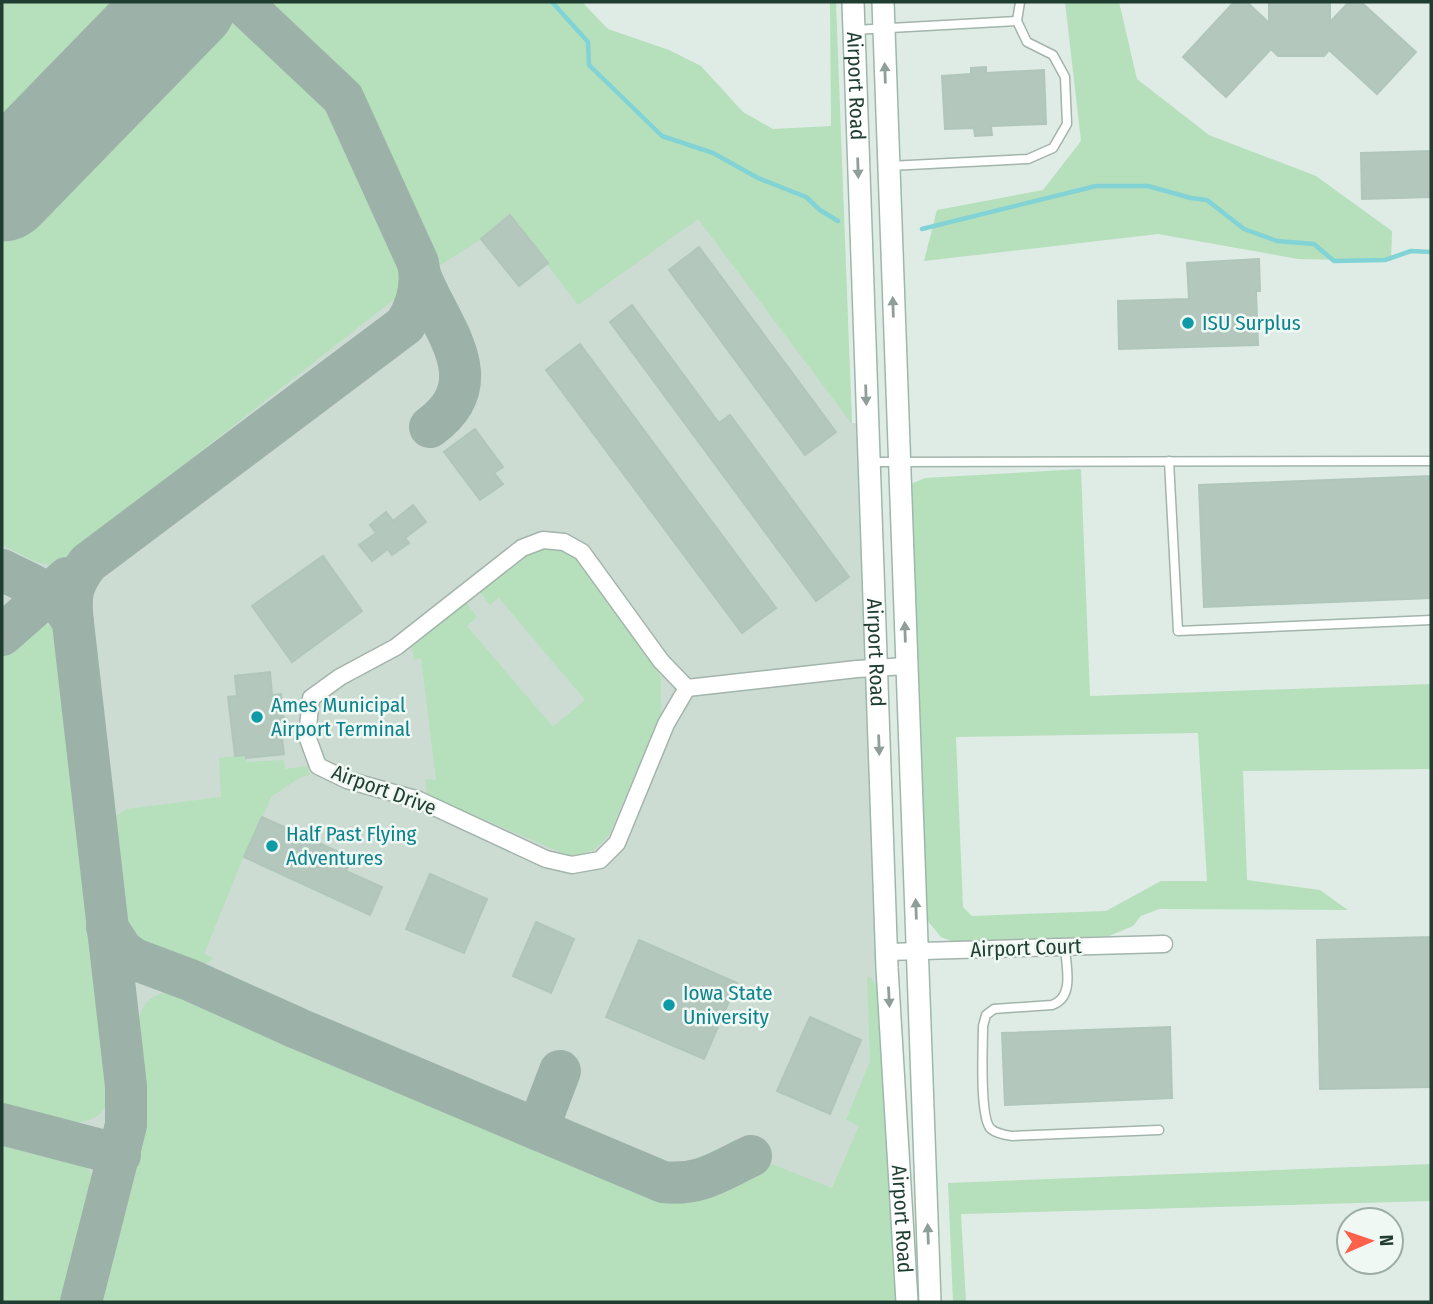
<svg xmlns="http://www.w3.org/2000/svg" width="1433" height="1304" font-family="'Fira Sans Condensed',sans-serif">
	<style>
		.built { fill: #cddcd3 }
		.green { fill: #b6dfbc; fill-rule: evenodd }
		.lines { fill: none; stroke-linecap: round; stroke-linejoin: round }
		.stream { stroke: #82d3d6; stroke-width: 4.5 }
		.taxiway { stroke: #9cb2a8; stroke-width: 42 }
		.runway { stroke: #9cb2a8; stroke-width: 105 }
		.building { fill: #b4c7bd; stroke: #b1c6bb; stroke-width: 2 }
		.lane-casing { stroke: #a2b4ab; stroke-width: 11 }
		.street-casing { stroke: #a2b4ab; stroke-width: 19 }
		.secondary-casing { stroke: #9db8ab; stroke-width: 24 }
		.lane { stroke: #fff; stroke-width: 8 }
		.street { stroke: #fff; stroke-width: 16 }
		.secondary { stroke: #fff; stroke-width: 21 }
		.oneway { fill: #8f9e98 }
		.culture-dot { fill: #0f9aa8; stroke: #f0f8f3; stroke-width: 2.5 }
		.labels { text-anchor: middle; dominant-baseline: central; stroke-width: 5; stroke-linejoin: round; paint-order: stroke }
		.street-label { font-size: 21px; fill: #1f3d31; stroke: #f0f8f3 }
		.culture-label { font-size: 21px; fill: #0d838f; stroke: #f0f8f3; text-anchor: start }
	</style>
	<rect width="100%" height="100%" fill="#dfece5"/>
	<path class="built" d="M 2,2 L 529,2 L 846,294 L 852,423 L 858,423 L 898,1302 L 2,1302 Z"/>
	<g class="green">
		<path d="M 2,2 L 147,2 L 2,151 Z"/>
		<path d="M 271,2 L 582,2 L 608,29 L 669,50 L 701,66 L 743,112 L 773,129 L 831,126 L 830,2 L 836,2 L 852,424 L 698,219 L 578,305 L 510,216 L 481,239 L 439,266 L 355,85 Z"/>
		<path d="M 1065,2 L 1119,2 L 1137,79 L 1209,135 L 1316,176 L 1392,231 L 1391,261 L 1298,259 L 1158,234 L 924,261 L 937,210 L 1043,190 L 1081,141 Z"/>
		<path d="M 215,6 L 242,18 L 332,104 L 405,264 L 406,290 L 55,566 L 36,562 L 2,545 L 2,226 Z"/>
		<path d="M 1081,469 L 1090,696 L 1431,684 L 1431,769 L 1243,771 L 1247,880 L 1320,890 L 1348,910 L 1159,909 L 1141,916 L 1133,926 L 1109,936 L 954,942 L 941,937 L 927,920 L 909,493 L 913,483 L 925,478 ZM 1198,733 L 1207,881 L 1161,881 L 1106,911 L 972,916 L 963,907 L 956,737 Z"/>
		<path d="M 539,547 L 557,548 L 576,556 L 653,660 L 661,679 L 661,713 L 609,835 C 596,850 588,856 567,855 L 427,795 L 425,779 L 436,780 L 421,658 L 414,660 L 411,643 L 466,602 L 477,617 L 467,626 L 553,727 L 585,700 L 499,598 L 490,605 L 479,591 L 527,552 Z"/>
		<path d="M 39,623 L 63,628 L 114,1080 C 110,1146 42,1118 2,1107 L 2,649 Z"/>
		<path d="M 246,755 L 247,762 L 284,760 L 285,769 L 307,766 L 309,775 L 301,777 L 272,796 L 243,858 L 204,954 L 213,958 C 198,979 148,950 135,938 C 127,931 124,923 122,913 L 119,913 L 110,833 L 116,816 L 127,809 L 221,797 L 219,758 Z"/>
		<path d="M 867,977 L 872,978 L 873,983 L 877,983 L 880,987 L 898,1302 L 95,1302 L 140,1124 C 145,1080 108,975 191,995 L 659,1192 L 699,1195 L 772,1164 L 832,1188 L 859,1126 L 846,1120 L 870,1061 Z"/>
		<path d="M 2,1135 L 75,1156 L 90,1171 L 96,1197 L 69,1302 L 2,1302 Z"/>
		<path d="M 1431,1164 L 1431,1201 L 961,1214 L 966,1302 L 953,1302 L 948,1183 Z"/>
	</g>
	<g class="lines">
		<g class="stream">
			<path d="M 552,2 L 588,42 L 589,65 L 662,136 L 713,153 L 758,178 L 806,197 L 820,210 L 838,221"/>
			<path d="M 922,229 L 1096,186 L 1148,186 L 1191,198 L 1207,200 L 1244,229 L 1277,241 L 1314,244 L 1334,261 L 1385,260 L 1411,251 L 1431,252"/>
		</g>
		<g class="taxiway">
			<path d="M 420,275 C 441,329 493,381 430,427"/>
			<path d="M 2,570 C 30,585 59,593 73,623 L 126,1086 L 126,1125 L 81,1302"/>
			<path d="M 73,623 C 70,596 71,585 88,563 L 405,325 C 417,306 423,286 418,263 L 343,98 L 241,2"/>
			<path d="M 2,635 L 67,578"/>
			<path d="M 107,927 L 122,950 L 134,959 L 190,980 L 299,1029 L 663,1182 C 700,1186 719,1171 751,1156"/>
			<path d="M 2,1124 L 120,1155"/>
			<path d="M 538,1129 L 560,1071"/>
		</g>
		<path class="runway" d="M 2,189 L 184,2"/>
	</g>
	<g class="building">
		<path d="M 1234,2 L 1247,2 L 1269,23 L 1269,2 L 1330,2 L 1330,22 L 1349,2 L 1361,2 L 1416,52 L 1377,94 L 1329,50 L 1324,56 L 1278,56 L 1271,49 L 1226,97 L 1183,57 Z"/>
		<path d="M 986,67 L 986,73 L 1044,70 L 1046,124 L 991,126 L 992,135 L 975,136 L 974,128 L 945,129 L 942,76 L 971,74 L 971,68 Z"/>
		<path d="M 1431,151 L 1431,197 L 1362,199 L 1361,153 Z"/>
		<path d="M 510,215 L 548,263 L 519,286 L 481,239 Z"/>
		<path d="M 699,247 L 836,432 L 805,455 L 669,270 Z"/>
		<path d="M 1259,259 L 1260,291 L 1256,291 L 1258,345 L 1119,349 L 1118,301 L 1189,299 L 1187,263 Z"/>
		<path d="M 632,305 L 719,423 L 730,415 L 849,577 L 816,601 L 610,322 Z"/>
		<path d="M 580,344 L 776,608 L 742,633 L 546,370 Z"/>
		<path d="M 475,429 L 503,467 L 494,473 L 503,484 L 480,500 L 444,452 Z"/>
		<path d="M 1431,476 L 1431,598 L 1204,607 L 1199,485 Z"/>
		<path d="M 413,505 L 426,522 L 405,538 L 409,543 L 392,555 L 388,549 L 372,561 L 359,545 L 376,533 L 370,525 L 386,512 L 393,521 Z"/>
		<path d="M 323,556 L 362,611 L 292,662 L 252,606 Z"/>
		<path d="M 270,672 L 272,695 L 281,694 L 286,737 L 282,738 L 284,754 L 246,758 L 246,755 L 235,756 L 228,697 L 237,696 L 235,676 Z"/>
		<path d="M 262,817 L 352,858 L 346,871 L 382,887 L 370,915 L 244,857 Z"/>
		<path d="M 430,874 L 487,899 L 464,953 L 406,929 Z"/>
		<path d="M 536,922 L 574,939 L 551,993 L 513,976 Z"/>
		<path d="M 1431,937 L 1431,1087 L 1320,1089 L 1317,940 Z"/>
		<path d="M 639,940 L 737,983 L 704,1059 L 606,1017 Z"/>
		<path d="M 810,1017 L 861,1040 L 830,1114 L 777,1091 Z"/>
		<path d="M 1170,1027 L 1172,1098 L 1005,1105 L 1002,1033 Z"/>
	</g>
	<g class="lines">
		<g class="lane-casing">
			<g id="lane">
				<path d="M 854,30 L 1017,21 L 1020,2"/>
				<path d="M 889,166 L 1028,159 L 1053,148 L 1067,124 L 1065,77 L 1053,55 L 1027,42 L 1017,21"/>
				<path d="M 1169,461 L 1178,631 L 1431,620"/>
				<path d="M 872,462 L 1431,461"/>
				<path d="M 1065,947 C 1066,967 1075,997 1052,1005 L 994,1009 L 986,1015 L 983,1026 C 983,1045 979,1118 991,1129 C 997,1134 1005,1135 1012,1136 L 1159,1130"/>
			</g>
		</g>
		<g class="street-casing">
			<g id="street">
				<path d="M 543,540 L 564,542 L 582,552 L 661,661 L 687,688 L 666,724 L 617,843 L 600,860 L 572,865 L 546,859 L 419,800 L 347,780 L 318,766 L 307,736 L 311,698 L 340,677 L 396,647 L 522,548 Z"/>
				<path d="M 687,688 L 857,669 L 906,666"/>
				<path d="M 887,952 L 1164,944"/>
			</g>
		</g>
		<g class="secondary-casing">
			<g id="secondary">
				<path id="s1" d="M 853,2 L 887,968 L 907,1302"/>
				<path d="M 883,2 L 930,1302"/>
			</g>
		</g>
		<use href="#lane" class="lane"/>
		<use href="#street" class="street"/>
		<use href="#secondary" class="secondary"/>
	</g>
	<defs><path id="oneway-solid" d="M-6-.8H1V-3.2L6.5 0L1 3.2V.8H-6Z" transform="scale(1.75)"/></defs>
	<g class="oneway">
		<use href="#oneway-solid" transform="translate(885 73) rotate(-92)"/>
		<use href="#oneway-solid" transform="translate(858 168) rotate(88)"/>
		<use href="#oneway-solid" transform="translate(893 307) rotate(-92)"/>
		<use href="#oneway-solid" transform="translate(866 395) rotate(88)"/>
		<use href="#oneway-solid" transform="translate(905 632) rotate(-92)"/>
		<use href="#oneway-solid" transform="translate(879 745) rotate(88)"/>
		<use href="#oneway-solid" transform="translate(916 909) rotate(-92)"/>
		<use href="#oneway-solid" transform="translate(889 997) rotate(87)"/>
		<use href="#oneway-solid" transform="translate(928 1234) rotate(-92)"/>
	</g>
	<g class="culture-dot">
		<circle cx="1188" cy="323" r="7"/>
		<circle cx="257" cy="717" r="7"/>
		<circle cx="272" cy="846" r="7"/>
		<circle cx="669" cy="1005" r="7"/>
	</g>
	<g class="labels">
		<g class="street-label">
			<text stroke="none"><textPath href="#s1" startOffset="84">Airport Road</textPath></text>
			<text stroke="none"><textPath href="#s1" startOffset="651">Airport Road</textPath></text>
			<text transform="translate(384 790) rotate(20)">Airport Drive</text>
			<text transform="translate(1026 948) rotate(-2)">Airport Court</text>
			<text stroke="none"><textPath href="#s1" startOffset="1218">Airport Road</textPath></text>
		</g>
		<g class="culture-label">
			<text x="1202" y="323">ISU Surplus</text>
			<text x="271" y="705">Ames Municipal<tspan x="271" dy="24">Airport Terminal</tspan></text>
			<text x="286" y="834">Half Past Flying<tspan x="286" dy="24">Adventures</tspan></text>
			<text x="683" y="993">Iowa State<tspan x="683" dy="24">University</tspan></text>
		</g>
	</g>
	<rect width="1433" height="1304" fill="none" stroke="#1f3d31" stroke-width="7"/>
	<g transform="translate(1370 1241) rotate(88)"><circle r="33" fill="#f0f8f3" stroke="#9cada5" stroke-width="2"/>
	<path d="M0-5L12 26L0 18L-12 26Z" fill="#fd614c"/>
	<text y="-10" font-size="19" font-weight="bold" text-anchor="middle" fill="#1f3d31">N</text>
	</g>
</svg>
